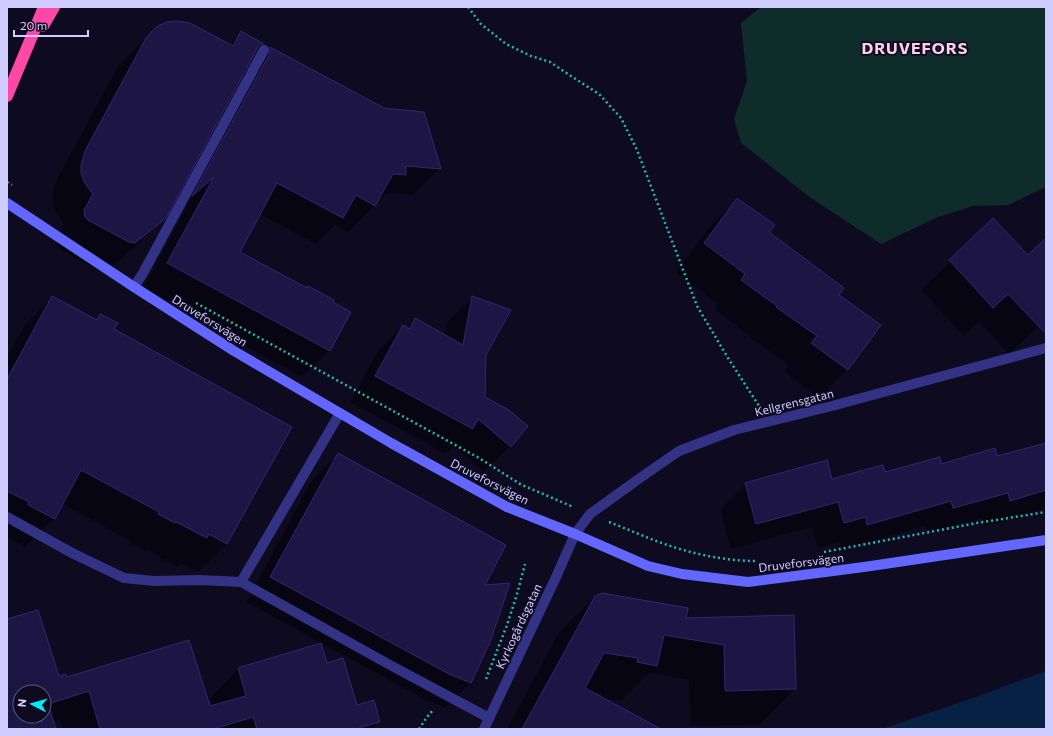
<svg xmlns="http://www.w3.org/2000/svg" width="1053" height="736" font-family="Commissioner,sans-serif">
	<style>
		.green { fill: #0e2c29 }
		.water { fill: #072145 }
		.shadow { fill: #0007; fill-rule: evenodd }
		.building { fill: #1d1644; stroke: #312672; fill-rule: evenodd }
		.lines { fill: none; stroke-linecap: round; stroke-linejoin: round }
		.path { stroke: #23bbab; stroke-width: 2.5; stroke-dasharray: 2 3; stroke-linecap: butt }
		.lane { stroke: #323385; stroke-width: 10 }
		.street { stroke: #323385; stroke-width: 10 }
		.secondary { stroke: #6366ff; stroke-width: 10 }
		.highway { stroke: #ff47a8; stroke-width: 12 }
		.labels { text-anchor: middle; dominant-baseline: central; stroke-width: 3.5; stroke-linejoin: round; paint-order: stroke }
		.street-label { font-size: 12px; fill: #cfccff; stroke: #0e0b21 }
		.district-label { font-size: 16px; font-weight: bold; letter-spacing: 1px; fill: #ffceef; stroke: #0e0b21 }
	</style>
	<rect width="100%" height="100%" fill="#0e0b21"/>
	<path class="green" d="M 761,7 L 1046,7 L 1046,187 L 1008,205 L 973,206 L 938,217 L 881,244 L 811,198 L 741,143 L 734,119 L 747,81 L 741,23 Z"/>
	<path class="water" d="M 1046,671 L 1046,729 L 882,729 L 973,698 Z"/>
	<g class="shadow">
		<path d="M 152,32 L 229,45 L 242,33 L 262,44 L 255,51 L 165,217 L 136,246 L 106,271 L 100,271 L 60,249 L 57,245 L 56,240 L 64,224 L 55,211 L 53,202 L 53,194 L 56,181 L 117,68 L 123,61 Z"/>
		<path d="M 270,48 L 383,109 L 440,168 L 413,195 L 387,193 L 378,201 L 377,201 L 375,205 L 348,232 L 335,225 L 316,244 L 259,214 L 239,252 L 350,312 L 329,351 L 302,377 L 142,290 L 190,201 L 169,219 L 244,77 L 243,74 Z"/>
		<path d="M 737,199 L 767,232 L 838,295 L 847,369 L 819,398 L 784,372 L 789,365 L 748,336 L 749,335 L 714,309 L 717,303 L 676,272 L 709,228 Z"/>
		<path d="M 993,220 L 1028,256 L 1046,247 L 1046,320 L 1009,354 L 979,322 L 964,336 L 921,290 Z"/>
		<path d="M 52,297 L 95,320 L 101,315 L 113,330 L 227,544 L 198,572 L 181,563 L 177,567 L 147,550 L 145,551 L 130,543 L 131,541 L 62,504 L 54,519 L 25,547 L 7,537 L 7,356 L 24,326 Z"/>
		<path d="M 473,297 L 485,355 L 484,397 L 510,446 L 484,472 L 454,446 L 446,454 L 350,402 L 377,352 L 403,326 L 407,328 L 416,320 L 445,335 L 447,322 Z"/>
		<path d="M 1046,444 L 1046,508 L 984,526 L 982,518 L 928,533 L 925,526 L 841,550 L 840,542 L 818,548 L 812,527 L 731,549 L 720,510 L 746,484 L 831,480 L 885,473 L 997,458 Z"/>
		<path d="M 338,455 L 483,586 L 489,641 L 470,683 L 445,708 L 424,699 L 246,602 L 312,480 Z"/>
		<path d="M 595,597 L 685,619 L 795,689 L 759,725 L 690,726 L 689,680 L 649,673 L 621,701 L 602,698 L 602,694 L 591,692 L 650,729 L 507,729 L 559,632 Z"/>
		<path d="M 7,620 L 58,678 L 66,678 L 209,708 L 213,707 L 210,698 L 239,669 L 326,664 L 357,706 L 379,721 L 372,729 L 63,729 L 60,719 L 52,722 L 55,729 L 7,729 ZM 20,692 L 44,692 L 44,716 L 20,716 Z"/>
	</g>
	<g class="building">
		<path d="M 176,21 L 185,22 L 192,24 L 233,46 L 241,31 L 264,44 L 261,44 L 258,47 L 166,218 L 135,243 L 129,242 L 88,220 L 85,217 L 84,210 L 93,194 L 84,182 L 81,173 L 81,165 L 85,151 L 146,38 L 152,31 L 158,26 L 167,22 Z"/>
		<path d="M 270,47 L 384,108 L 424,112 L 441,169 L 406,166 L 406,175 L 393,174 L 375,206 L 356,195 L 343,218 L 277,183 L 240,252 L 307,288 L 308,286 L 334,300 L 333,302 L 351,312 L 330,351 L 167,263 L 214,177 L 192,196 L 270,53 Z"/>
		<path d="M 737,198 L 775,225 L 769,232 L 844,288 L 839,295 L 881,325 L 848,370 L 811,343 L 817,336 L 776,307 L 777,306 L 741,280 L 745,274 L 704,243 Z"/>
		<path d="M 993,218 L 1028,255 L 1046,238 L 1046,334 L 1008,294 L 993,308 L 949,260 Z"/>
		<path d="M 52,296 L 97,320 L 100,314 L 118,323 L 114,329 L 292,427 L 227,544 L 209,534 L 207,538 L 176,522 L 175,523 L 158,514 L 159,512 L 81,470 L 55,519 L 28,505 L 29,502 L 7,491 L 7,379 Z"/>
		<path d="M 472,296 L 511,310 L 486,355 L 485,397 L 509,410 L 528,426 L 511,447 L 478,419 L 473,429 L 375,376 L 403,325 L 410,329 L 415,318 L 463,345 Z"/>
		<path d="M 1046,443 L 1046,490 L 1010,501 L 1008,493 L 953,508 L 951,501 L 867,525 L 866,517 L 844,523 L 838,502 L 756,524 L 745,483 L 827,460 L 832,479 L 883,465 L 885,472 L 940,457 L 941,464 L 995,448 L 997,456 Z"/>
		<path d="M 338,453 L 506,545 L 485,585 L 510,583 L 490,642 L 471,683 L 449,674 L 270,577 Z"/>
		<path d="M 602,593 L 688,608 L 686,618 L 794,615 L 796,689 L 725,691 L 724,645 L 664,635 L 657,666 L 637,662 L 638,658 L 604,653 L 585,688 L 661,729 L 522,729 L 595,596 Z"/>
		<path d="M 38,610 L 59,676 L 66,674 L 67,677 L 189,640 L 210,706 L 246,696 L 238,668 L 321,643 L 327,663 L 343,658 L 357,705 L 374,700 L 380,722 L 355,729 L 257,729 L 253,717 L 213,729 L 100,729 L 89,691 L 48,704 L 56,729 L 7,729 L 7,619 ZM 20,692 L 44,692 L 44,716 L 20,716 Z"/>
	</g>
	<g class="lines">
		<g class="path">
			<path d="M 468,7 L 481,24 L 506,44 L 531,56 L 550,62 L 571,76 L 599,94 L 621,118 L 637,150 L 697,306 L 728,358 L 759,406"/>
			<path d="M 7,182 L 12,185"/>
			<path d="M 196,303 L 479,458 L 520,484 L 573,507"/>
			<path d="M 609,522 C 635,532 660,544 687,551 C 709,557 733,561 756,561"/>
			<path d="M 824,552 L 977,523 L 1046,512"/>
			<path d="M 486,679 L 507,625 L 517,594 L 525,564"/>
			<path d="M 419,729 L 427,717 L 434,709"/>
		</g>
		<g class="lane">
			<path d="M 134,287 L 143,273 L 264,50"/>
			<path d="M 7,517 L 74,554 L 124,578 L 154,581 L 200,580 L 241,582 L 390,665 L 489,718"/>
			<path d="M 241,582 L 340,413"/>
		</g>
		<path class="street" d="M 484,729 L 557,575 L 575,534 L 590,514 L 640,478 L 679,451 L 734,430 L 832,406 L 1046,348"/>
		<path class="secondary" d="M 7,203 L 134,287 L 234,351 L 391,443 L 507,507 L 575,534 L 648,566 L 682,574 L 748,582 L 864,567 L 1046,540"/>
		<g class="highway">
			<path d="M 43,26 L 54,7"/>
			<path d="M 7,96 L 44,7"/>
		</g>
	</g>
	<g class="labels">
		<g class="street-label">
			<text transform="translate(210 320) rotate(32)">Druveforsvägen</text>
			<text transform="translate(794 402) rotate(-14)">Kellgrensgatan</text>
			<text transform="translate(490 481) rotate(27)">Druveforsvägen</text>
			<text transform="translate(801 562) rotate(-7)">Druveforsvägen</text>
			<text transform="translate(518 626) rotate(-65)">Kyrkogårdsgatan</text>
		</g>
		<g class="district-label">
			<text x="915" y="47">DRUVEFORS</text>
		</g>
	</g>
	<rect width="1053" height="736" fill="none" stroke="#cfccff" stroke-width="16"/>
	<g transform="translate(32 704) rotate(276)"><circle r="19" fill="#0e0b21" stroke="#5b587a"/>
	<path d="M0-3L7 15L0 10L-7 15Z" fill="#00eaf7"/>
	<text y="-6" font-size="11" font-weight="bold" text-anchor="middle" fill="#cfccff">N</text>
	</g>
	<path d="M14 30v6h74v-6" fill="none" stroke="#cfccff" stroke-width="2"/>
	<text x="20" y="30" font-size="12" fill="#cfccff" stroke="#0e0b21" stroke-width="3" paint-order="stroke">20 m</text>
</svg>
